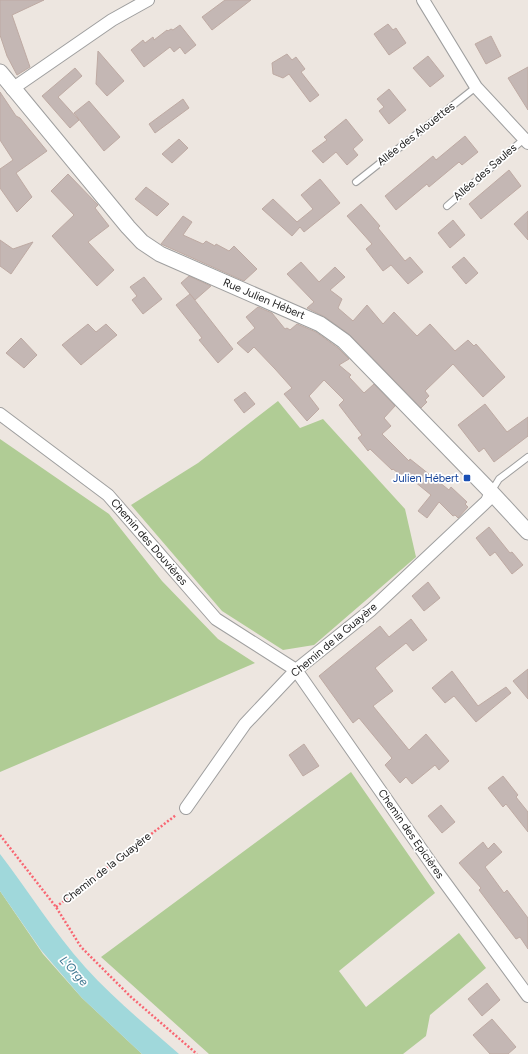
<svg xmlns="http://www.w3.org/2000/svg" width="528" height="1054" font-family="Figtree,sans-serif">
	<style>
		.forest { fill: #b0cc95 }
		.water { fill: #a0d8db }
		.building { fill: #c4b7b4; stroke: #beaaa3 }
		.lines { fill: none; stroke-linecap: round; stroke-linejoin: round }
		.service-casing { stroke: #9f9f9f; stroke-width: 8 }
		.minor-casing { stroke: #9f9f9f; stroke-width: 14 }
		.tertiary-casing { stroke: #9f9f9f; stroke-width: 17 }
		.path { stroke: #f86672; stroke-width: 2.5; stroke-dasharray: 2 2; stroke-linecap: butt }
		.service { stroke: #fff; stroke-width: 6 }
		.minor { stroke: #fff; stroke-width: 12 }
		.tertiary { stroke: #fff; stroke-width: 15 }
		.transit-dot { fill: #1a4fb4; stroke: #fff; stroke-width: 1.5 }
		.labels { text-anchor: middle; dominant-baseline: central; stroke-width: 3.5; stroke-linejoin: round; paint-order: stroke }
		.street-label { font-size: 11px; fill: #1b1b1b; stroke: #fff }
		.transit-label { font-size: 11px; fill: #164399; stroke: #fff; text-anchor: end }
		.water-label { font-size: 12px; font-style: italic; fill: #417992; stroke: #fff }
	</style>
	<rect width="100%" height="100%" fill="#ede6e0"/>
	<g class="forest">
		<path d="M 278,401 L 300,428 L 323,419 L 405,509 L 416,557 L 314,645 L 283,650 L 222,611 L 131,505 L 198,463 Z"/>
		<path d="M 0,439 L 109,514 L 162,581 L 218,639 L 255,663 L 0,772 Z"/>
		<path d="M 351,772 L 435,893 L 339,971 L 366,1007 L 459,933 L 486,968 L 430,1015 L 426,1036 L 403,1054 L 209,1054 L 101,957 Z"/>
		<path d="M 0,891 L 43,954 L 82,998 L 142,1054 L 0,1054 Z"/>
	</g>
	<path class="water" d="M 0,854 C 29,892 54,932 85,967 C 114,999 147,1026 179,1054 L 142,1054 L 82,998 L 41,950 L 0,891 Z"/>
	<g class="building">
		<path d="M 0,0 L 44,0 L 12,15 L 30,67 L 17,75 L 7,56 L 0,35 Z"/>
		<path d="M 225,0 L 251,0 L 212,30 L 202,17 Z"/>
		<path d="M 388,24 L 393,30 L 396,28 L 406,43 L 389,55 L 374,34 Z"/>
		<path d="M 180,25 L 196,45 L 185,54 L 180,47 L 174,52 L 170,47 L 144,67 L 131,50 L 143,40 L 145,43 L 153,37 L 154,40 L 167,30 L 168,31 L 171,29 L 173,30 Z"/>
		<path d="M 491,36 L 501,56 L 486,64 L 475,44 Z"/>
		<path d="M 98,51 L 124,81 L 107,96 L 96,84 Z"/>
		<path d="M 287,54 L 292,60 L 296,57 L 305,69 L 301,72 L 319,95 L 310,102 L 289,74 L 283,78 L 273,74 L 272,63 Z"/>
		<path d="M 428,56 L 444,76 L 430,87 L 413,68 Z"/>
		<path d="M 528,67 L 528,110 L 508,78 Z"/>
		<path d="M 75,68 L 82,76 L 58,97 L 79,120 L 70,128 L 42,96 Z"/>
		<path d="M 389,89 L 406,110 L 389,124 L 379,111 L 384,107 L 377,99 Z"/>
		<path d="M 0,92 L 16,116 L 20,118 L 47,151 L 16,173 L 32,197 L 17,212 L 0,188 L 0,169 L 13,160 L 0,140 Z"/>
		<path d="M 183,99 L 189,108 L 155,133 L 149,124 Z"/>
		<path d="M 89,101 L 120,137 L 104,151 L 74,113 Z"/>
		<path d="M 346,119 L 363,140 L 353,149 L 358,155 L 347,165 L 336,152 L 323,163 L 312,151 L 327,140 L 324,137 Z"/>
		<path d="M 465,136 L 478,152 L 462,165 L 459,162 L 429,187 L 427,184 L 396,210 L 385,196 L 433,156 L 436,160 Z"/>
		<path d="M 179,139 L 188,148 L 172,163 L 162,154 Z"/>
		<path d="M 509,170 L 521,186 L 481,219 L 469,204 Z"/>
		<path d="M 68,174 L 98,205 L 95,208 L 109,226 L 88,242 L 114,270 L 97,286 L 52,236 L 74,215 L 51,191 Z"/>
		<path d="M 320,179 L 340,203 L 304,232 L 300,227 L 292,236 L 262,209 L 273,199 L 297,222 L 313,209 L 301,195 Z"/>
		<path d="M 146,187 L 169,204 L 157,216 L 135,199 Z"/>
		<path d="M 361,204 L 380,226 L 378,228 L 405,261 L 410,257 L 423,272 L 408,284 L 391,265 L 383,271 L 366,249 L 372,244 L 347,216 Z"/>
		<path d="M 528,211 L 528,240 L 514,224 Z"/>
		<path d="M 183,216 L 192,222 L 183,235 L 203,244 L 206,241 L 215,246 L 216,244 L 229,251 L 234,246 L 257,269 L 244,281 L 161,244 Z"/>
		<path d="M 453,220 L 465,235 L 450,248 L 438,233 Z"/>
		<path d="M 0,240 L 13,249 L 33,242 L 11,274 L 0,266 Z"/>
		<path d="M 464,257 L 478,273 L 466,284 L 452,267 Z"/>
		<path d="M 301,262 L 319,282 L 335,267 L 345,277 L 330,290 L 342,299 L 338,308 L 353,321 L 367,305 L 383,324 L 394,312 L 417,336 L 430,324 L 455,351 L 468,340 L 474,346 L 476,344 L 505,377 L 483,397 L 453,364 L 425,391 L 429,396 L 425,400 L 427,402 L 421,408 L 350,335 L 325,317 L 307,308 L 314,302 L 287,274 Z"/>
		<path d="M 189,276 L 211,286 L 195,300 L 181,283 Z"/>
		<path d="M 144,277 L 162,299 L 143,314 L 132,300 L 137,296 L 130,287 Z"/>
		<path d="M 190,294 L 233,349 L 218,363 L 199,340 L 202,338 L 176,305 Z"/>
		<path d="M 258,307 L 272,313 L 285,329 L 287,328 L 290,330 L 297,324 L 316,332 L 338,348 L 349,359 L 339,365 L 351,375 L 349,377 L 364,393 L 374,384 L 395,406 L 384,418 L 391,426 L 382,434 L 409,461 L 410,459 L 449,490 L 451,487 L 467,502 L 465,504 L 468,507 L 458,518 L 455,515 L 453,516 L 439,502 L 427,518 L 418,511 L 431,495 L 409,477 L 407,480 L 393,469 L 392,470 L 370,449 L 368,451 L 358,438 L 362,435 L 339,405 L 344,400 L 324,380 L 309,396 L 319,409 L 307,421 L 284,394 L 292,388 L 275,369 L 254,347 L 248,353 L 237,343 L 255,328 L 246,317 Z"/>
		<path d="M 88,324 L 96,332 L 106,324 L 117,335 L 81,365 L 62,345 Z"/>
		<path d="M 21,338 L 37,355 L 24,368 L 6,353 Z"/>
		<path d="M 245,392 L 255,404 L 244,413 L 234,400 Z"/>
		<path d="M 485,404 L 507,432 L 528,417 L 528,436 L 494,462 L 484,448 L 479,452 L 458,425 Z"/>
		<path d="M 489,527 L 510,553 L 512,552 L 523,565 L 512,574 L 495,552 L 490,556 L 476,538 Z"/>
		<path d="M 428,582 L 440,598 L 424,611 L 412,596 Z"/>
		<path d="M 411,619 L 427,640 L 413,651 L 406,643 L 375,668 L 393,691 L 373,706 L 409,750 L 426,734 L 449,761 L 439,770 L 435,765 L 412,784 L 406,777 L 400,783 L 385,765 L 392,758 L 359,718 L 353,723 L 319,676 L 380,626 L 389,637 Z"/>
		<path d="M 528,669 L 528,699 L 513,681 Z"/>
		<path d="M 452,671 L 478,706 L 506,687 L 511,693 L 476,722 L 454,696 L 445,703 L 432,688 Z"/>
		<path d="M 304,744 L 319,766 L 303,776 L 289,755 Z"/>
		<path d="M 503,776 L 518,795 L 516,797 L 528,812 L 528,832 L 506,804 L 503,807 L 488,788 Z"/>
		<path d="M 441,805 L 455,822 L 442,833 L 428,816 Z"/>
		<path d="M 483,842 L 488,849 L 494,843 L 502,852 L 485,867 L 504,893 L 507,890 L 528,918 L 528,949 L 520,937 L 516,939 L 479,890 L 481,888 L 459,863 Z"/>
		<path d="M 487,983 L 500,1000 L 482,1016 L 468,999 Z"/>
		<path d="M 492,1019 L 516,1047 L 508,1054 L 490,1054 L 473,1035 Z"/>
	</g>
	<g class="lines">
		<g class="service-casing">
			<g id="service">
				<path d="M 356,182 L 476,87"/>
				<path d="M 447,206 L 524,139"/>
				<path d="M 491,492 L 499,479 L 528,457"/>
			</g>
		</g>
		<g class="minor-casing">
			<g id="minor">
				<path d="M 423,0 L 476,87 L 528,143"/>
				<path d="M 12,89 L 112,20 L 148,0"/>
				<path d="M 0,414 L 108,495 L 216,619 L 296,670 L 435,869 L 528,996"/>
				<path d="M 186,808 L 245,724 L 296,670 L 371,610 L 487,501 L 491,492"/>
			</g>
		</g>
		<g class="tertiary-casing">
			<path id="tertiary" d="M 0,72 L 128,227 L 142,242 L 160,254 L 320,324 L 344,341 L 491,492 L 528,532"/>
		</g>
		<g class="path">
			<path d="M 0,835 L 56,907 L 81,947 L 131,997 L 197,1054"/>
			<path d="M 56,907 L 176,815"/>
		</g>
		<use href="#service" class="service"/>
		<use href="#minor" class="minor"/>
		<use href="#tertiary" class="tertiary"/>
	</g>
	<rect class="transit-dot" x="463" y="474" width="8" height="8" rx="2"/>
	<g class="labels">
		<g class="street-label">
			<text transform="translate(416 134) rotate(-38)">Allée des Alouettes</text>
			<text transform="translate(485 172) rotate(-41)">Allée des Saules</text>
			<text transform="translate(264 299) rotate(23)">Rue Julien Hébert</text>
			<text transform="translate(149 542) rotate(49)">Chemin des Douvières</text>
			<text transform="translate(334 640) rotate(-40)">Chemin de la Guayère</text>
			<text transform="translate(411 834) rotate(55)">Chemin des Epicières</text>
			<text transform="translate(107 868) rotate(-38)">Chemin de la Guayère</text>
		</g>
		<g class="transit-label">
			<text x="459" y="478">Julien Hébert</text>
		</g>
		<g class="water-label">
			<text transform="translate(74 971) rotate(48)">L'Orge</text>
		</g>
	</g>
</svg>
